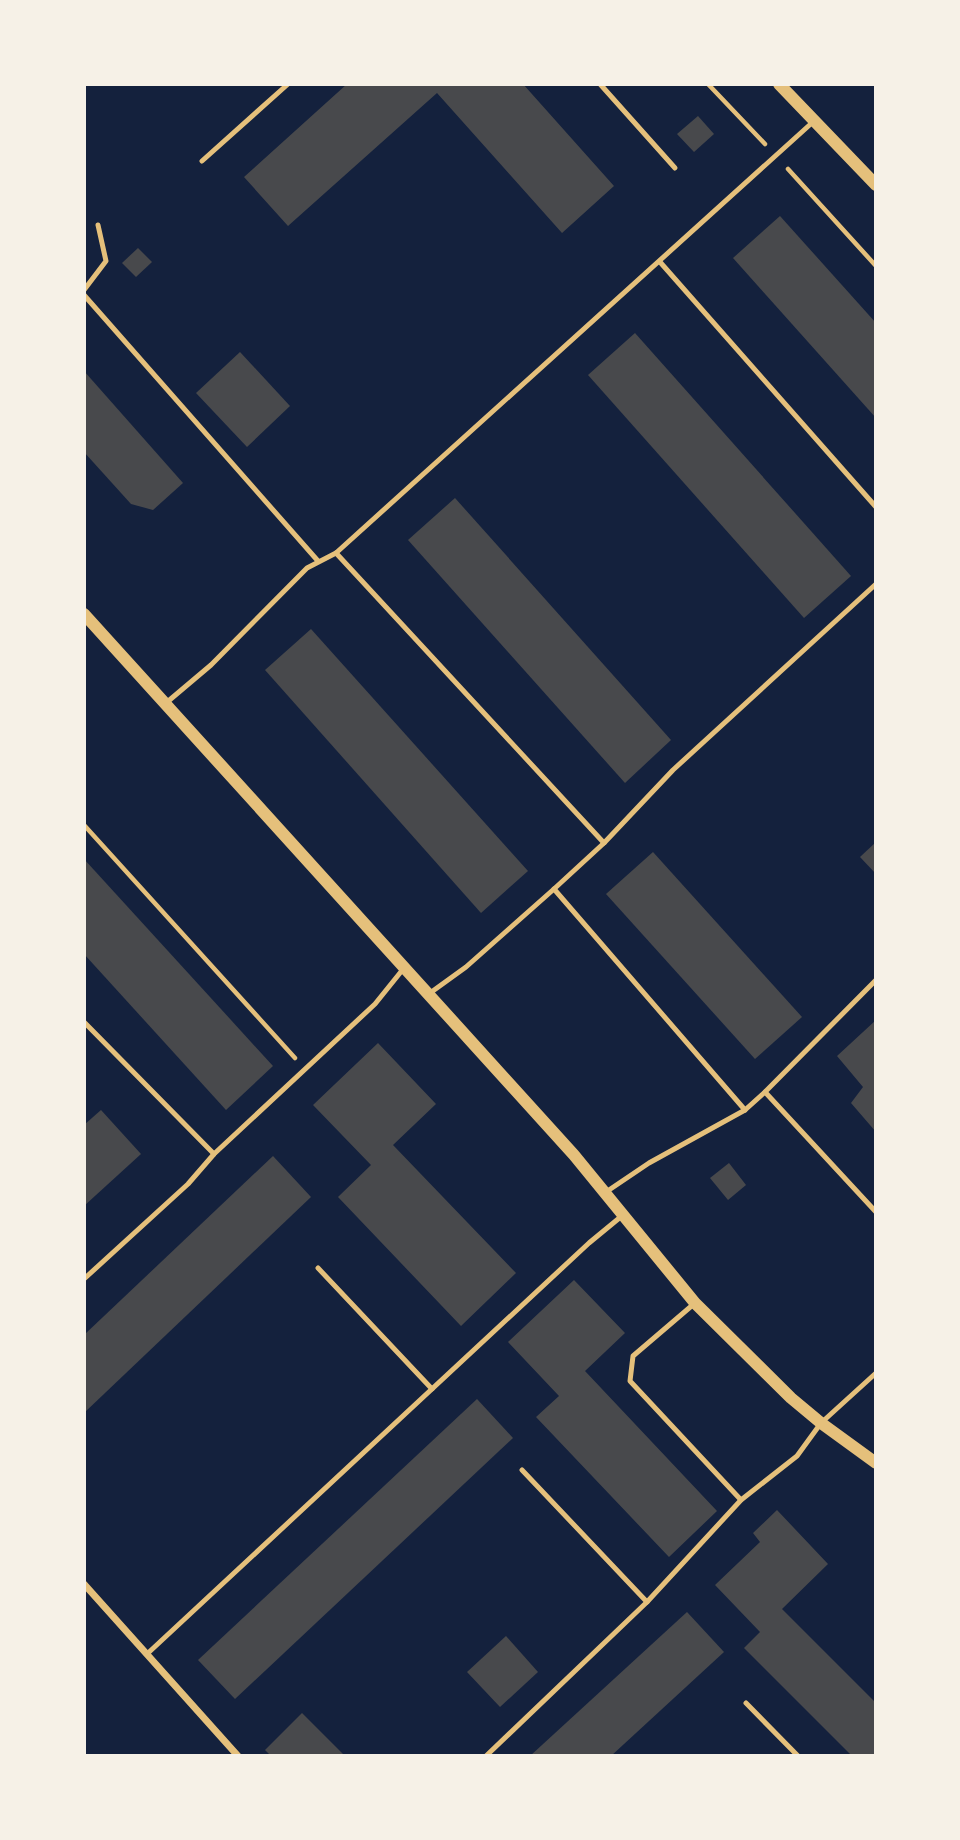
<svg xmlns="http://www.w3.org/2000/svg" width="960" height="1840" font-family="'DM Sans',sans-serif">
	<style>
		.building { fill: #48494c }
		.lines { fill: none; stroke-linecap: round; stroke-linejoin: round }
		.path { stroke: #e5c07b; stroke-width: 4.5 }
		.service { stroke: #e5c07b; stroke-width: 5 }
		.minor { stroke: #e5c07b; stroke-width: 7 }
		.tertiary { stroke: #e5c07b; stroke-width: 12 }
	</style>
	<rect width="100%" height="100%" fill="#14213d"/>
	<g class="building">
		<path d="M 347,84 L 523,84 L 614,186 L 562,233 L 437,93 L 288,226 L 244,177 Z"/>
		<path d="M 698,116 L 714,134 L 694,152 L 677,134 Z"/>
		<path d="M 780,216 L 876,323 L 876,418 L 733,258 Z"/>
		<path d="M 138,248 L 152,262 L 136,277 L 122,263 Z"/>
		<path d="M 635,333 L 851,576 L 804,618 L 588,375 Z"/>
		<path d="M 240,352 L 290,406 L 247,447 L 196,393 Z"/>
		<path d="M 84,371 L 183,483 L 153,510 L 131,504 L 84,452 Z"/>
		<path d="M 455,498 L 671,740 L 625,783 L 408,540 Z"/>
		<path d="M 311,629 L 528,871 L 481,913 L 265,670 Z"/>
		<path d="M 876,842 L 876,874 L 860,857 Z"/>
		<path d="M 653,852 L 802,1017 L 755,1059 L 606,894 Z"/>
		<path d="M 84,859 L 273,1066 L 226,1110 L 84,954 Z"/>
		<path d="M 876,1020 L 876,1132 L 851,1103 L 863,1087 L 837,1056 Z"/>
		<path d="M 378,1043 L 436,1104 L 393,1145 L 516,1273 L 461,1326 L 338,1197 L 371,1165 L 313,1105 Z"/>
		<path d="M 101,1110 L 141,1154 L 84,1206 L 84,1125 Z"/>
		<path d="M 273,1156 L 311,1197 L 84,1413 L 84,1335 Z"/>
		<path d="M 729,1163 L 746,1185 L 728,1200 L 710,1178 Z"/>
		<path d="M 574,1280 L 625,1333 L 585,1371 L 717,1511 L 669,1557 L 536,1417 L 559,1396 L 508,1342 Z"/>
		<path d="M 477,1399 L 513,1438 L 235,1699 L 198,1660 Z"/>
		<path d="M 777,1510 L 828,1564 L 782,1609 L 876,1703 L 876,1756 L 852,1756 L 744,1648 L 760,1632 L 715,1585 L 760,1542 L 753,1533 Z"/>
		<path d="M 687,1612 L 724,1652 L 611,1756 L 530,1756 Z"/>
		<path d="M 506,1636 L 538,1672 L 500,1707 L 467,1672 Z"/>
		<path d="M 302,1713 L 345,1756 L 271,1756 L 265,1750 Z"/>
	</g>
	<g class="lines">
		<g class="path">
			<path d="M 708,84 L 765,144"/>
			<path d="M 788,169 L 876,266"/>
			<path d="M 84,825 L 295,1058"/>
		</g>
		<g class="service">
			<path d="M 600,84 L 675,168"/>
			<path d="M 202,161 L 288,84"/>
			<path d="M 660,262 L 876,507"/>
			<path d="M 84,290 L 106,261 L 98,225"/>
			<path d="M 84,295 L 318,561"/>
			<path d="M 336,553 L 604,843"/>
			<path d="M 166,703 L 211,665 L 307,568 L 336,553 L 814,121"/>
			<path d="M 554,889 L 745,1110"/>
			<path d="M 430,993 L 466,967 L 554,889 L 604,843 L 673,770 L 876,584"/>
			<path d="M 84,1022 L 214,1154"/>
			<path d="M 765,1092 L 876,1212"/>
			<path d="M 606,1192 L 649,1163 L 745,1110 L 765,1092 L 876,980"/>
			<path d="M 318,1268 L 432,1389"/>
			<path d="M 84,1279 L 188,1184 L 214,1154 L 375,1004 L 404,968"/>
			<path d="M 695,1303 L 633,1356 L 630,1381 L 741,1500"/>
			<path d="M 522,1470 L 647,1602"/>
			<path d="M 147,1654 L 589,1243 L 623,1215"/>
			<path d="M 746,1703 L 798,1756"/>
			<path d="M 486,1756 L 647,1602 L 741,1500 L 797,1456 L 821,1423 L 876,1373"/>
		</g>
		<path class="minor" d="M 84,1584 L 238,1756"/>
		<g class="tertiary">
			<path d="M 779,84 L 876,185"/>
			<path d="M 84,614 L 574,1155 L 695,1303 L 791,1398 L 821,1423 L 876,1463"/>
		</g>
	</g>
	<rect width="960" height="1840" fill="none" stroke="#f6f1e7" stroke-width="172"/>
</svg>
